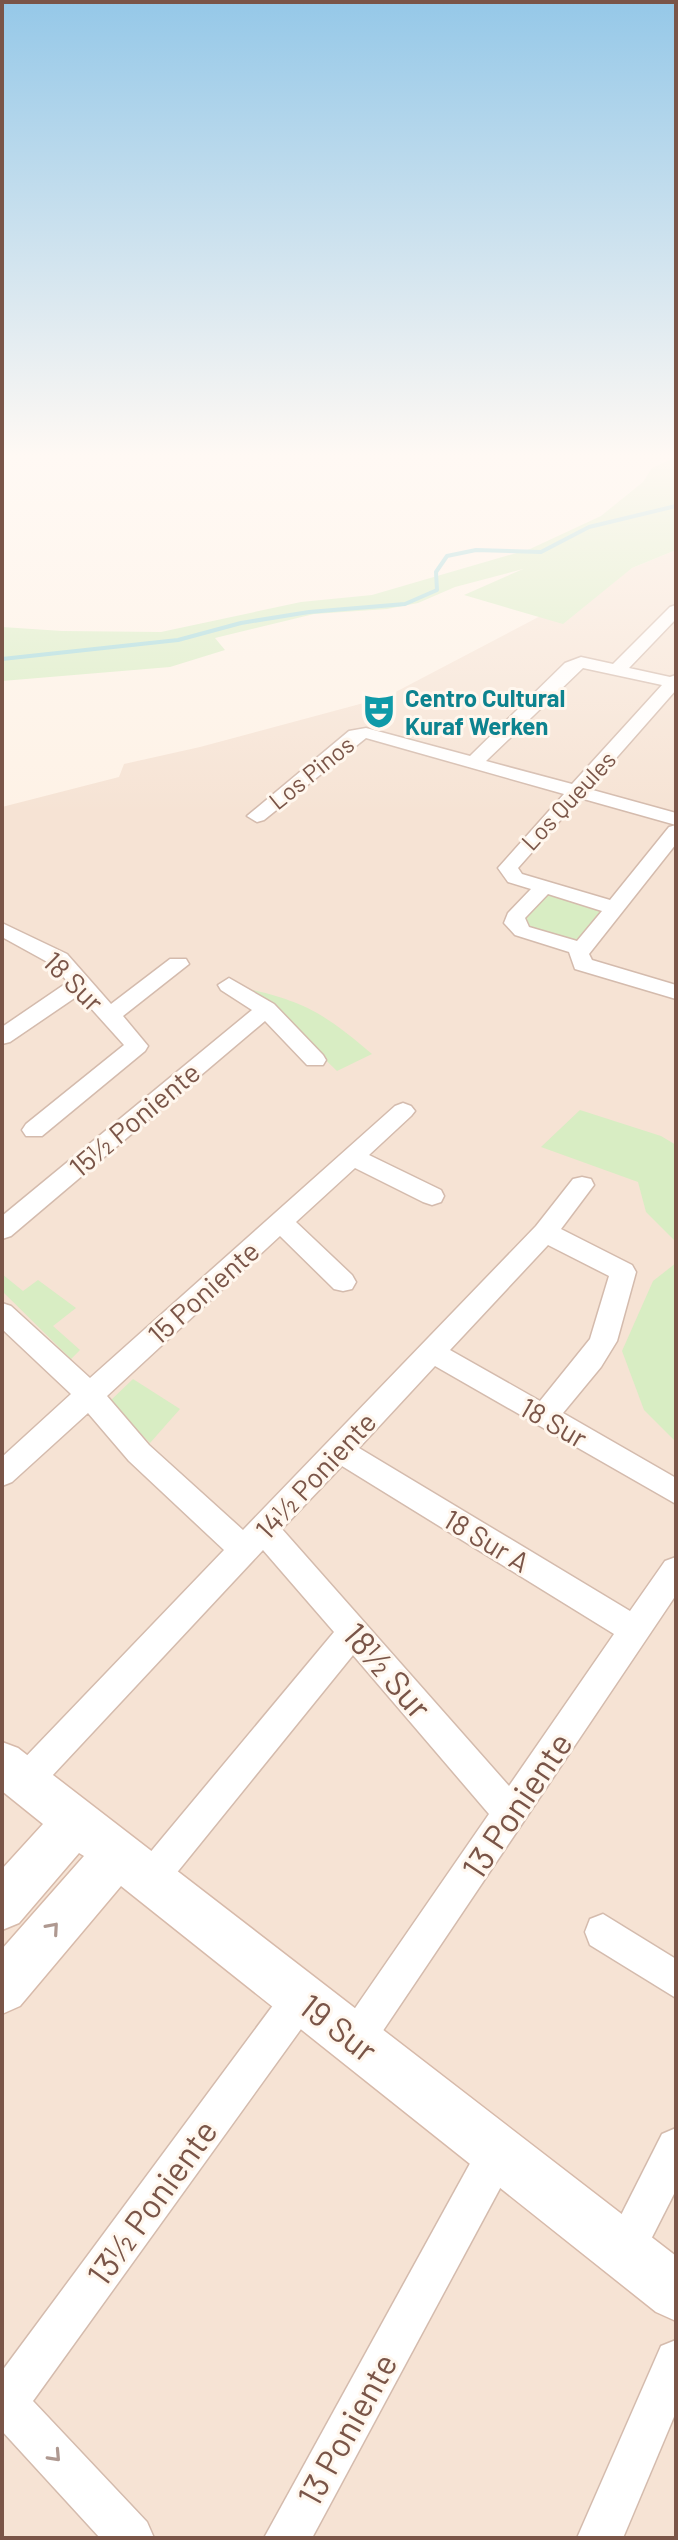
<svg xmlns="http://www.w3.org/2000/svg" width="678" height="2540" font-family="Barlow,sans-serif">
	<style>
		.residential { fill: #f6e3d4 }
		.green { fill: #d8edc3 }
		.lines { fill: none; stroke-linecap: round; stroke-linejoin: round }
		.stream { stroke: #9ed8dc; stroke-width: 4 }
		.street-casing { stroke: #d4bbad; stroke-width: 3 }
		.secondary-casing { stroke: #d7baaa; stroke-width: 3 }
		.street { fill: #fff; fill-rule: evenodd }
		.secondary { fill: #fff; fill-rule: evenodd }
		.oneway { stroke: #af9991 }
		.labels { text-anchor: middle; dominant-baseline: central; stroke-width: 6; stroke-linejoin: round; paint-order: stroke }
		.far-culture-label { font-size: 24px; font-weight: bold; fill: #0d838f; stroke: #fff7ee; text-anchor: start }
		.far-street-label { font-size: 24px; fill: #7a5548; stroke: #fff7ee }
		.street-label { font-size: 28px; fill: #7a5548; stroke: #fff7ee }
		.near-street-label { font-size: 34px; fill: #7a5548; stroke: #fff7ee }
	</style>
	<rect width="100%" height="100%" fill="#fef2e6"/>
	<path class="residential" d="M 676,550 L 676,2538 L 2,2538 L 2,807 L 119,777 L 124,764 L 200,747 L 386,697 L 632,568 Z"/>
	<g class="green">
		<path d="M 676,457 L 676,550 L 632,568 L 563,624 L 464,595 L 523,569 L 455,587 L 418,603 L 387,609 L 314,614 L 215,638 L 225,650 L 170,667 L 2,681 L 2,627 L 62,631 L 161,632 L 301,602 L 372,595 L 530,549 L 601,516 L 643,482 L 652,468 Z"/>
		<path d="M 544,887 L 615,908 L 581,949 L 522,931 L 515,917 Z"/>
		<path d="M 253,990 C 309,1003 328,1017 372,1054 L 337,1071 Z"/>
		<path d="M 580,1110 L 661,1136 L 676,1145 L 676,1242 L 646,1212 L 638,1182 L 541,1147 Z"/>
		<path d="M 676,1263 L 676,1442 L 644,1410 L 622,1351 L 653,1281 Z"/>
		<path d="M 2,1274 L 23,1291 L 38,1280 L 76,1308 L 53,1326 L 80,1350 L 71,1359 L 2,1291 Z"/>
		<path d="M 133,1379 L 180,1409 L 150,1443 L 109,1402 Z"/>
	</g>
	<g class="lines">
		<path class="stream" d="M 2,659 L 178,640 L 241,623 L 309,612 L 405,604 L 437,590 L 436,572 L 447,556 L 476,550 L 541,552 L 589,527 L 676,506"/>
		<g class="street-casing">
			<g id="street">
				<path d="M 676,605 L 676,619 L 629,668 L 670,677 L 676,675 L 676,690 L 589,789 L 676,813 L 676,825 L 580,798 L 518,868 L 522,874 L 610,900 L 669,827 L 676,825 L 676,844 L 589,954 L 592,960 L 676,985 L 676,999 L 575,969 L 569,952 L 515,935 L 504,923 L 508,913 L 531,889 L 508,882 L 498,868 L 564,794 L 366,738 L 264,820 L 257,822 L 247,816 L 349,731 L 366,728 L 470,756 L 565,663 L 581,657 L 613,664 L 670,607 ZM 583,668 L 662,685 L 572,784 L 486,761 ZM 548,894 L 602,911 L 577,941 L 529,927 L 525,918 Z"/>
				<path d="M 2,923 L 67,954 L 111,1004 L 170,959 L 186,959 L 189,964 L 123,1016 L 148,1046 L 145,1051 L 42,1136 L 26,1136 L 22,1130 L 26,1124 L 124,1045 L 79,995 L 10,1042 L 2,1044 L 2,1027 L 68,982 L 51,964 L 2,937 Z"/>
				<path d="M 229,978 L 274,1004 L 323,1055 L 326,1060 L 323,1065 L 307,1065 L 265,1021 L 11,1236 L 2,1239 L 2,1216 L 252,1010 L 221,990 L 218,985 Z"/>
				<path d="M 403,1103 L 411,1106 L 415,1111 L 411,1116 L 369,1155 L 441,1190 L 444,1196 L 441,1202 L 432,1205 L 423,1202 L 355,1168 L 296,1222 L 352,1275 L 356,1282 L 352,1289 L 343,1291 L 334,1289 L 280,1236 L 107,1396 L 149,1445 L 243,1530 L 536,1226 L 573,1179 L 582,1177 L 591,1179 L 594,1185 L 561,1229 L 632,1265 L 636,1272 L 617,1341 L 601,1367 L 563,1413 L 676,1478 L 676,1504 L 435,1366 L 359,1448 L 630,1611 L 665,1561 L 676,1557 L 676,1595 L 368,2053 L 355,2059 L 342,2053 L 336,2040 L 342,2027 L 489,1814 L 353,1655 L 162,1891 L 150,1896 L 138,1891 L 132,1879 L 138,1867 L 334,1632 L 263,1550 L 37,1792 L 25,1797 L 13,1792 L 8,1781 L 13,1770 L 224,1550 L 129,1461 L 88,1413 L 12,1482 L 2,1486 L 2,1457 L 71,1394 L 2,1329 L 2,1303 L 11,1306 L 90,1378 L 395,1106 ZM 548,1245 L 609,1276 L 590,1339 L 540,1401 L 450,1350 ZM 342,1466 L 614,1634 L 509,1786 L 282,1529 Z"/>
				<path d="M 603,1914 L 676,1959 L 676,1998 L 590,1945 L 585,1932 L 590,1919 Z"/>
				<path d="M 301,1979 L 314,1985 L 320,1998 L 314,2011 L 33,2401 L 147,2522 L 154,2538 L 100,2538 L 2,2431 L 2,2371 L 288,1985 Z"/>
				<path d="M 676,2128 L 676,2190 L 638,2265 L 624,2271 L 610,2265 L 604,2251 L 610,2237 L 662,2134 Z"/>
				<path d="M 498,2132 L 512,2138 L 518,2152 L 512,2166 L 312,2538 L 264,2538 L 484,2138 Z"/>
				<path d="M 676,2340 L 676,2412 L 623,2538 L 577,2538 L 661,2346 Z"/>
			</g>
		</g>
		<g class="secondary-casing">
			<path id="secondary" d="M 2,1742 L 18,1748 L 676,2256 L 676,2321 L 656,2312 L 121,1886 L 20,2006 L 2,2014 L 2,1949 L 84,1856 L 79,1853 L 19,1923 L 2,1930 L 2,1869 L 43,1824 L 2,1791 Z"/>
		</g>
		<use href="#street" class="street"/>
		<use href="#secondary" class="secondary"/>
	</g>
	<defs><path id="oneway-chevron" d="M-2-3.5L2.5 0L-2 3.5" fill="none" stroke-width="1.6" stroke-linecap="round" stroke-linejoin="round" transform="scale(2)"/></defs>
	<g class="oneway">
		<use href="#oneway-chevron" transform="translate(53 1928) rotate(-49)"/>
		<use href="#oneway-chevron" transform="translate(55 2456) rotate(47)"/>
	</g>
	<linearGradient id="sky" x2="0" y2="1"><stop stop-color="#95c8e8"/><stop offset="0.56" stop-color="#fff9f4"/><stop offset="1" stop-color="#fff9f4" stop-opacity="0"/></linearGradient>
	<rect width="678" height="813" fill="url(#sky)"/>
	<defs>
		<g id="theatre-bare" transform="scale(2.76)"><path d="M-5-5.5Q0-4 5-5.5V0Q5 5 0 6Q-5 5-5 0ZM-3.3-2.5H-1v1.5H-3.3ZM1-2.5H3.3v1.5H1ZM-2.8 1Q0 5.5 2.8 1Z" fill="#0f9aa8" stroke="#fff7ee" stroke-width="2.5" paint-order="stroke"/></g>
	</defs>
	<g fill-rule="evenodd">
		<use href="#theatre-bare" x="379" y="711"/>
	</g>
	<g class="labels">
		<g class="far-culture-label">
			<text x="405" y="697">Centro Cultural<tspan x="405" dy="28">Kuraf Werken</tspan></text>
		</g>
		<g class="far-street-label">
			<text transform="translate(311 772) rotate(-39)">Los Pinos</text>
			<text transform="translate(568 800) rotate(-47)">Los Queules</text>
		</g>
		<g class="street-label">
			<text transform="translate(74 981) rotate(45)">18 Sur</text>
			<text transform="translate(134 1119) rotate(-40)">15½ Poniente</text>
			<text transform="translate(203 1292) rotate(-42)">15 Poniente</text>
			<text transform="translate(554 1422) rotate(30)">18 Sur</text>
			<text transform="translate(315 1475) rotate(-47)">14½ Poniente</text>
			<text transform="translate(487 1540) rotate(31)">18 Sur A</text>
		</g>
		<g class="near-street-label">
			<text transform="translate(388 1670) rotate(49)">18½ Sur</text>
			<text transform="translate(516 1805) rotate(-56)">13 Poniente</text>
			<text transform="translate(339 2027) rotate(38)">19 Sur</text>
			<text transform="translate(151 2202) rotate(-54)">13½ Poniente</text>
			<text transform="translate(346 2429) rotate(-61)">13 Poniente</text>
		</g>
	</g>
	<rect width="678" height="2540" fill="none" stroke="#7a5548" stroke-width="8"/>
</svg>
